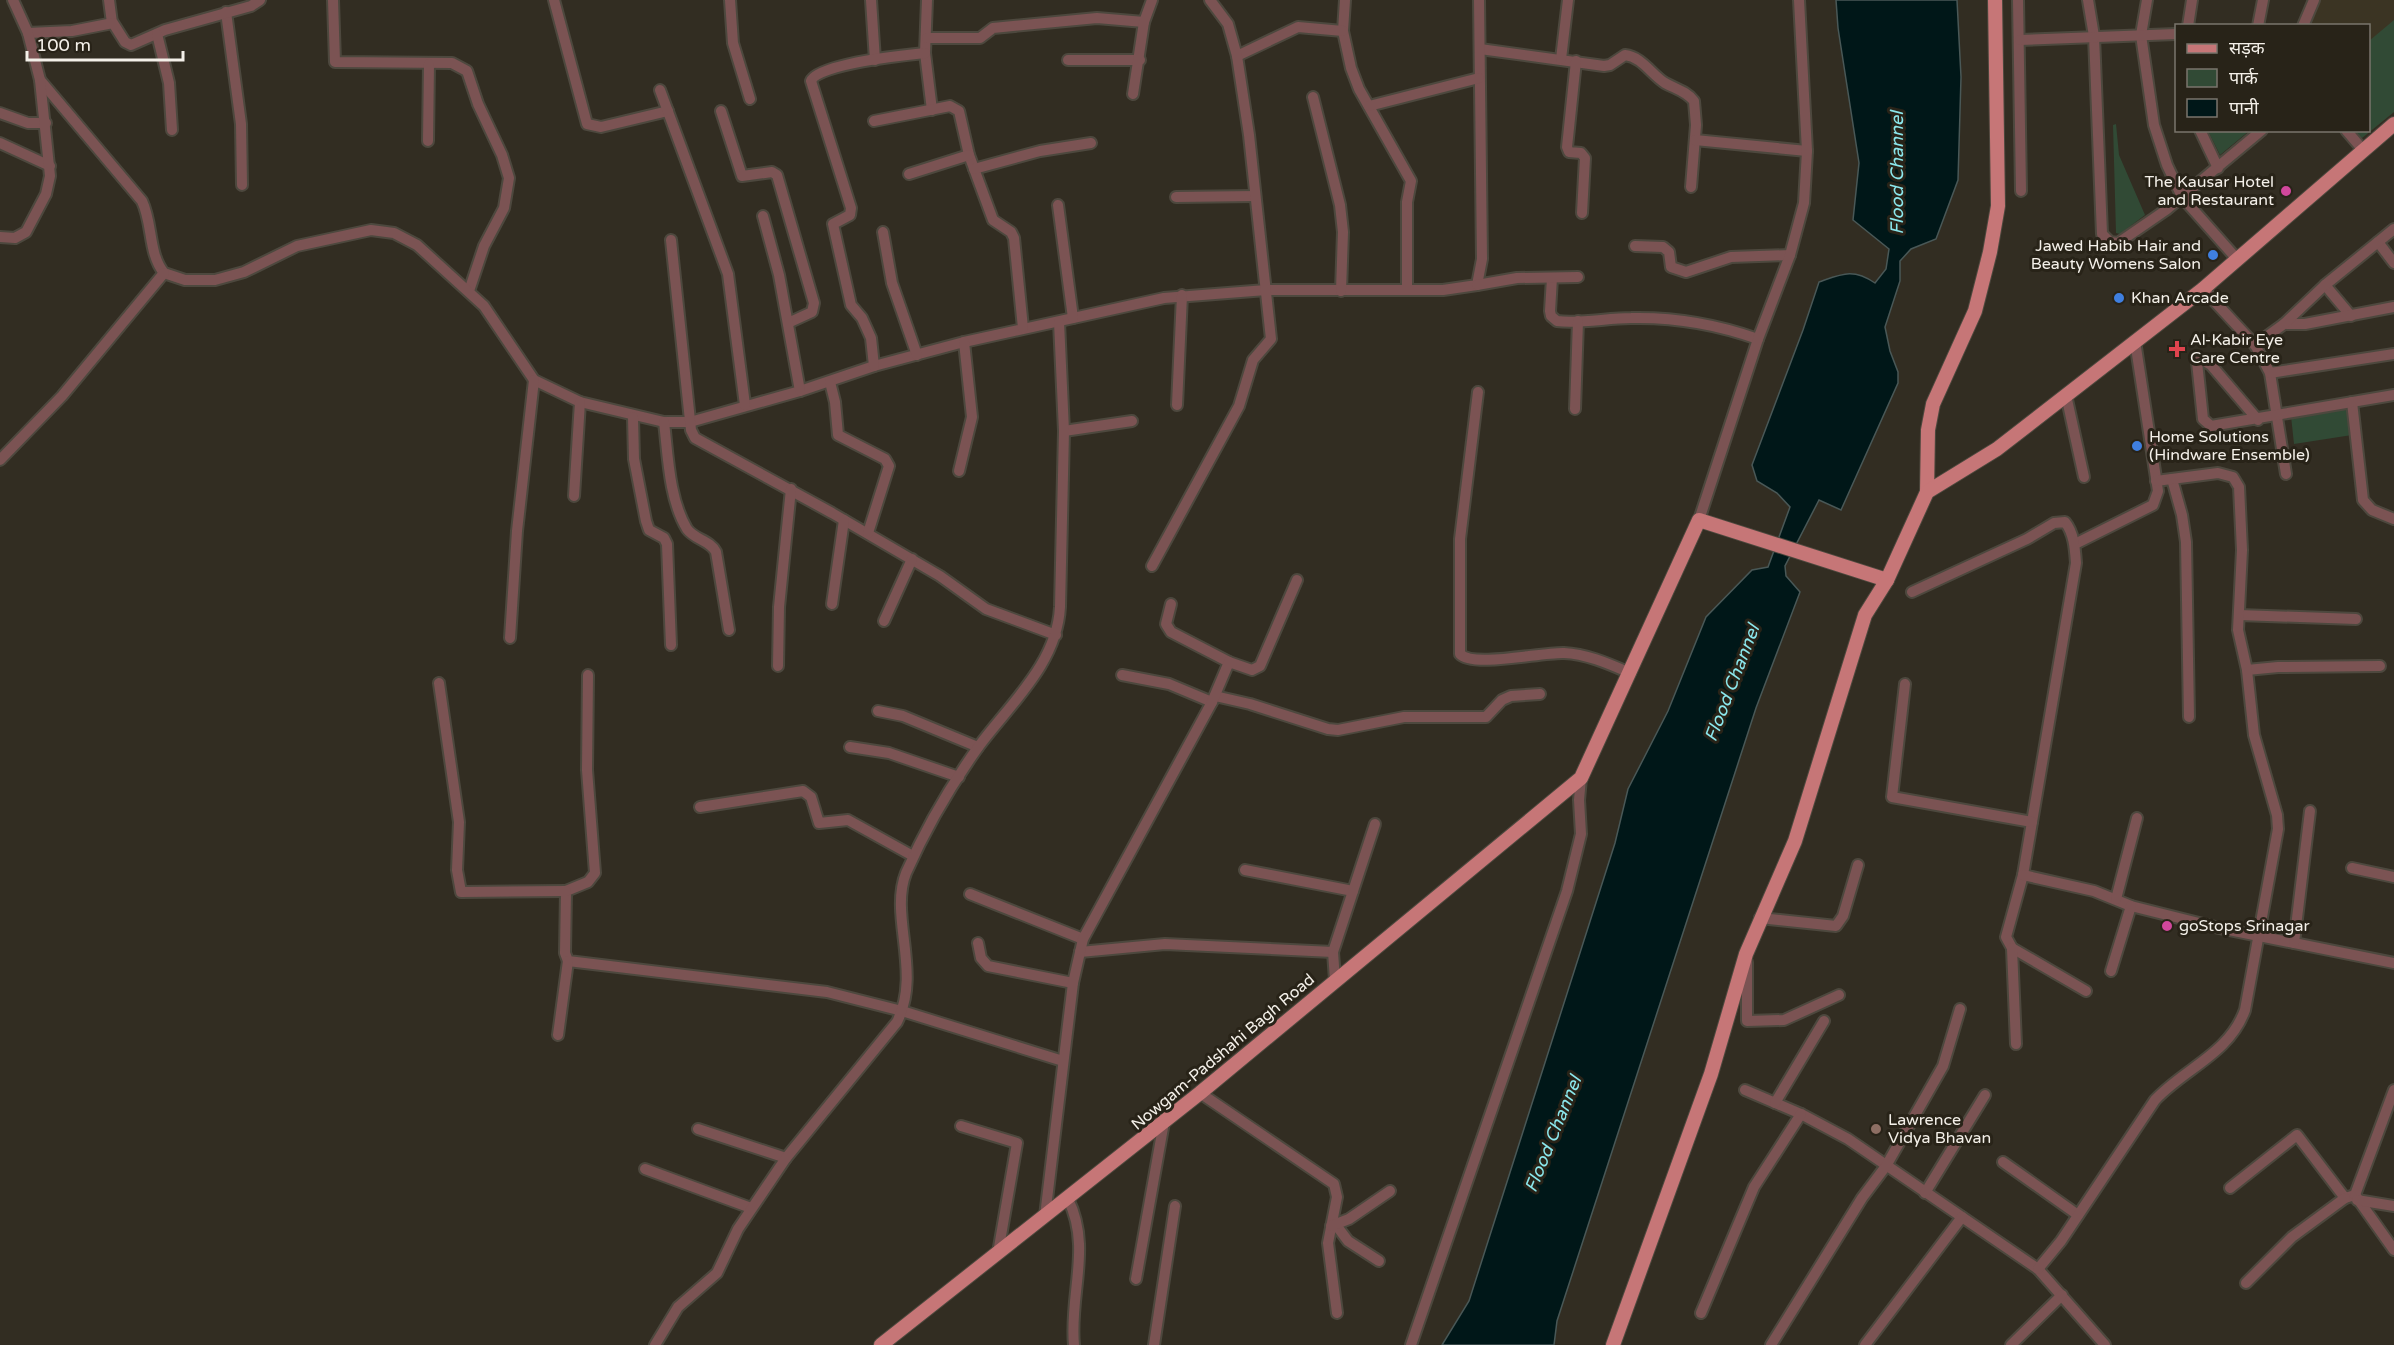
<svg xmlns="http://www.w3.org/2000/svg" width="2394" height="1345" font-family="'Varela Round','Noto Sans Devanagari',sans-serif">
	<style>
		.education { fill: #3b3423 }
		.green { fill: #314a35 }
		.water { fill: #001718; stroke: #495857; stroke-width: 1.5 }
		.lines { fill: none; stroke-linecap: round; stroke-linejoin: round }
		.minor-casing { stroke: #4d483e; stroke-width: 14 }
		.major-casing { stroke: #4d483e; stroke-width: 16 }
		.minor { stroke: #7b5353; stroke-width: 10 }
		.major { stroke: #c67677; stroke-width: 14 }
		.hotel-dot { fill: #d1479c; stroke: #282318; stroke-width: 2 }
		.shop-dot { fill: #3f7fe0; stroke: #282318; stroke-width: 2 }
		.health-dot { fill: #e0444e; stroke: #282318; stroke-width: 2 }
		.education-dot { fill: #8d6e63; stroke: #282318; stroke-width: 2 }
		.labels { text-anchor: middle; dominant-baseline: central; stroke-width: 6; stroke-linejoin: round; paint-order: stroke }
		.poi-label { font-size: 16px; fill: #f4f0e9; stroke: #282318; text-anchor: start }
		.street-label { font-size: 16px; fill: #f4f0e9; stroke: #282318 }
		.water-label { font-size: 18px; font-style: italic; fill: #8be7ec; stroke: #282318 }
	</style>
	<rect width="100%" height="100%" fill="#322d22"/>
	<path class="education" d="M 2320,0 L 2394,0 L 2394,112 L 2362,138 L 2355,131 L 2368,130 L 2368,26 L 2309,26 Z"/>
	<g class="green">
		<path d="M 2394,20 L 2394,112 L 2362,138 L 2355,131 L 2368,130 L 2369,41 Z"/>
		<path d="M 2116,124 L 2119,155 L 2145,215 L 2120,234 L 2116,233 L 2113,125 Z"/>
		<path d="M 2208,131 L 2249,131 L 2220,155 Z"/>
		<path d="M 2350,405 L 2352,435 L 2294,444 L 2291,416 Z"/>
	</g>
	<path class="water" d="M 1836,0 L 1957,0 L 1961,77 L 1958,180 L 1936,239 L 1911,249 L 1900,261 L 1900,281 L 1885,327 L 1890,351 L 1898,372 L 1898,383 L 1841,510 L 1819,500 L 1785,566 L 1786,576 L 1800,592 L 1756,708 L 1557,1321 L 1554,1345 L 1442,1345 L 1469,1301 L 1615,843 L 1628,789 L 1668,711 L 1706,617 L 1752,570 L 1768,567 L 1790,507 L 1777,493 L 1757,481 L 1752,465 L 1803,330 L 1819,282 C 1842,274 1853,268 1875,283 L 1886,269 L 1889,249 L 1853,220 L 1859,163 L 1838,28 Z"/>
	<g class="lines">
		<g class="minor-casing">
			<g id="minor">
				<path d="M 109,0 L 112,23"/>
				<path d="M 333,0 L 335,62 L 452,63 L 467,71 L 478,104 L 502,155 L 509,178 L 504,208 L 484,246 L 469,291"/>
				<path d="M 554,0 L 587,124 L 601,127 L 668,111"/>
				<path d="M 730,0 L 733,43 L 750,99"/>
				<path d="M 871,0 L 875,60"/>
				<path d="M 927,0 L 925,53 L 932,110"/>
				<path d="M 1345,0 L 1343,31 L 1351,68 L 1359,89 L 1411,181 L 1407,202 L 1407,290"/>
				<path d="M 2018,0 L 2021,191"/>
				<path d="M 2088,0 L 2094,36 L 2102,234 L 2110,242 L 2118,243 L 2166,210 L 2262,130"/>
				<path d="M 2147,0 L 2141,35 L 2154,125 L 2167,165 L 2182,197 L 2236,258"/>
				<path d="M 226,12 L 241,124 L 242,185"/>
				<path d="M 2188,26 L 2192,0"/>
				<path d="M 2258,26 L 2263,0"/>
				<path d="M 2303,26 L 2314,0"/>
				<path d="M 28,33 L 72,31 L 113,23 L 125,42 L 131,45 L 165,30 L 251,6 L 260,0"/>
				<path d="M 157,34 L 169,83 L 172,130"/>
				<path d="M 927,38 L 980,38 L 993,28 L 1097,18 L 1144,22"/>
				<path d="M 2020,40 L 2176,34"/>
				<path d="M 1480,49 L 1604,66 L 1610,65 L 1625,55 C 1642,57 1651,74 1665,83 C 1676,89 1686,91 1694,101 L 1696,125 L 1691,187"/>
				<path d="M 1237,56 L 1298,27 L 1343,31"/>
				<path d="M 1561,59 L 1568,0"/>
				<path d="M 1068,60 L 1140,60"/>
				<path d="M 1576,61 L 1567,147 L 1569,152 L 1581,153 L 1585,158 L 1582,213"/>
				<path d="M 40,80 L 142,201 C 153,224 148,253 164,273 L 185,280 L 215,280 L 244,272 L 297,246 L 371,230 L 394,233 L 417,245 L 484,306 L 534,380 L 580,402 L 664,422 L 690,422 L 800,391 L 874,366 L 964,342 L 1164,298 L 1266,290 L 1443,290 L 1477,285 L 1482,259 L 1479,0"/>
				<path d="M 660,90 L 728,274 L 745,405"/>
				<path d="M 1133,94 L 1144,22 L 1152,0"/>
				<path d="M 1313,97 L 1340,205 L 1343,232 L 1341,291"/>
				<path d="M 1369,106 L 1479,78"/>
				<path d="M 721,111 L 742,176 L 772,172 L 777,175 L 814,303 L 812,312 L 788,323"/>
				<path d="M 0,113 L 28,123 L 46,123"/>
				<path d="M 874,121 L 950,106 L 959,111 L 969,155 L 993,220 L 1011,232 L 1014,238 L 1023,328"/>
				<path d="M 2200,130 L 2218,168"/>
				<path d="M 2346,130 L 2363,150"/>
				<path d="M 1695,140 L 1807,151"/>
				<path d="M 428,141 L 429,64"/>
				<path d="M 0,143 L 50,166"/>
				<path d="M 974,169 L 1040,151 L 1091,143"/>
				<path d="M 909,174 L 969,155"/>
				<path d="M 1176,197 L 1255,196"/>
				<path d="M 1058,205 L 1073,318"/>
				<path d="M 763,216 L 779,275 L 800,391"/>
				<path d="M 883,232 L 892,283 L 917,355"/>
				<path d="M 0,237 L 15,238 L 26,232 L 46,194 L 50,176 L 40,80 L 28,33 L 13,0"/>
				<path d="M 671,240 L 691,430 L 695,438 L 832,513 L 940,576 L 986,609 L 1056,635"/>
				<path d="M 2378,242 L 2394,263"/>
				<path d="M 1635,246 L 1663,247 L 1669,252 L 1671,267 L 1686,272 L 1731,257 L 1790,255"/>
				<path d="M 1552,278 L 1550,311 L 1551,316 L 1557,321 C 1580,324 1607,318 1631,318 C 1675,317 1716,324 1758,339"/>
				<path d="M 1477,285 L 1517,278 L 1578,277"/>
				<path d="M 2325,285 L 2351,316"/>
				<path d="M 2203,289 L 2255,345 L 2270,373 L 2286,474"/>
				<path d="M 2284,324 L 2305,324 L 2394,307"/>
				<path d="M 2255,345 L 2284,324 L 2325,285 L 2394,229"/>
				<path d="M 874,366 L 871,338 L 862,318 L 851,305 L 833,224 L 850,215 L 851,208 L 811,81 C 817,64 905,55 925,53"/>
				<path d="M 2270,373 L 2394,354"/>
				<path d="M 830,382 L 835,402 L 838,435 L 885,459 L 889,466 L 868,533"/>
				<path d="M 1478,392 L 1460,539 L 1460,654 C 1473,668 1542,652 1564,653 C 1587,654 1609,664 1630,673"/>
				<path d="M 2066,395 L 2084,477"/>
				<path d="M 2352,402 L 2363,500 L 2372,510 L 2394,519"/>
				<path d="M 1177,405 L 1182,295"/>
				<path d="M 1575,409 L 1578,321"/>
				<path d="M 633,417 L 634,459 L 646,521 L 649,530 L 664,538 L 667,544 L 671,645"/>
				<path d="M 2258,420 L 2211,365 L 2203,360 L 2197,362 L 2203,419 L 2211,426 L 2394,395"/>
				<path d="M 664,422 C 668,456 669,499 687,529 C 695,540 710,540 716,552 L 729,630"/>
				<path d="M 1064,431 L 1132,421"/>
				<path d="M 0,460 L 62,396 L 164,273"/>
				<path d="M 959,471 L 972,417 L 964,342"/>
				<path d="M 2172,479 L 2182,515 L 2186,542 L 2189,717"/>
				<path d="M 574,496 L 580,402"/>
				<path d="M 1699,520 L 1758,339 L 1790,255 L 1804,203 L 1807,151 L 1799,0"/>
				<path d="M 2075,544 L 2153,505 L 2158,491 L 2135,341"/>
				<path d="M 1152,566 L 1239,406 L 1253,360 L 1271,339 L 1249,135 L 1237,56 L 1228,24 L 1210,0"/>
				<path d="M 1912,592 L 2027,539 L 2054,523 L 2065,522 C 2074,533 2075,549 2076,563 L 2023,875 L 2006,937 L 2012,948 L 2086,991"/>
				<path d="M 832,604 L 844,520"/>
				<path d="M 1171,604 L 1166,624 L 1171,632 L 1229,662"/>
				<path d="M 2239,615 L 2356,619"/>
				<path d="M 884,621 L 912,559"/>
				<path d="M 510,638 L 517,531 L 534,380"/>
				<path d="M 778,666 L 779,607 L 791,489"/>
				<path d="M 2247,670 L 2278,667 L 2380,666"/>
				<path d="M 588,675 L 587,770 L 595,873 L 588,882 L 566,891 L 565,953 L 568,961 L 827,992 L 902,1011 L 1063,1061"/>
				<path d="M 1122,675 L 1169,684 L 1212,702"/>
				<path d="M 439,683 L 459,822 L 457,870 L 461,892 L 566,891"/>
				<path d="M 1905,684 L 1892,797 L 2032,822"/>
				<path d="M 1215,696 L 1250,704 L 1328,729 L 1338,730 L 1404,717 L 1486,717 L 1502,700 L 1511,696 L 1540,694"/>
				<path d="M 878,711 L 903,716 L 978,747"/>
				<path d="M 850,747 L 889,753 L 959,777"/>
				<path d="M 700,807 L 803,791 L 811,797 L 819,823 L 848,820 L 913,856"/>
				<path d="M 2352,868 L 2394,877"/>
				<path d="M 1245,870 L 1353,891"/>
				<path d="M 2023,875 L 2094,891 L 2131,906 L 2219,928 L 2394,963"/>
				<path d="M 970,894 L 1083,939"/>
				<path d="M 2116,899 L 2137,818"/>
				<path d="M 1760,918 L 1836,926 L 1843,916 L 1858,865"/>
				<path d="M 978,943 L 981,958 L 988,966 L 1073,983"/>
				<path d="M 2294,943 L 2310,811"/>
				<path d="M 2012,948 L 2016,1044"/>
				<path d="M 1080,952 L 1165,944 L 1333,952"/>
				<path d="M 1747,962 L 1747,1021 L 1784,1020 L 1839,995"/>
				<path d="M 2111,971 L 2131,906"/>
				<path d="M 1335,980 L 1333,952 L 1375,824"/>
				<path d="M 558,1035 L 568,961"/>
				<path d="M 1745,1090 L 1801,1114 L 1848,1139 L 2038,1269 L 2105,1345"/>
				<path d="M 1200,1093 L 1334,1184 L 1337,1197 L 1328,1243 L 1337,1313"/>
				<path d="M 1775,1103 L 1824,1021"/>
				<path d="M 961,1126 L 1017,1143 L 998,1253"/>
				<path d="M 698,1129 L 786,1158"/>
				<path d="M 2003,1162 L 2078,1215"/>
				<path d="M 645,1169 L 751,1208"/>
				<path d="M 2230,1188 L 2297,1135 L 2345,1198 L 2355,1195 L 2394,1250"/>
				<path d="M 1925,1193 L 1985,1095"/>
				<path d="M 2355,1195 L 2394,1090"/>
				<path d="M 1068,1199 C 1092,1247 1069,1295 1074,1345"/>
				<path d="M 2357,1200 L 2394,1206"/>
				<path d="M 1045,1216 L 1073,983 L 1083,939 L 1212,702 L 1229,662 L 1252,670 L 1260,666 L 1297,580"/>
				<path d="M 1336,1225 L 1348,1241 L 1379,1261"/>
				<path d="M 1331,1226 L 1349,1219 L 1390,1191"/>
				<path d="M 2038,1269 L 2061,1241 L 2155,1100 C 2185,1068 2229,1054 2245,1010 L 2278,829 L 2277,815 L 2254,735 L 2247,670 L 2238,630 L 2242,550 L 2239,487 L 2233,477 L 2218,473 L 2156,481"/>
				<path d="M 1136,1279 L 1164,1122"/>
				<path d="M 2246,1283 L 2292,1237 L 2345,1198"/>
				<path d="M 1701,1313 L 1754,1187 L 1801,1114"/>
				<path d="M 655,1345 L 678,1307 L 717,1273 L 738,1229 L 786,1158 L 897,1022 C 922,972 889,916 906,873 C 925,830 951,785 979,746 C 1011,703 1057,663 1060,607 L 1064,431 L 1059,322"/>
				<path d="M 1154,1345 L 1175,1206"/>
				<path d="M 1411,1345 L 1567,891 L 1581,834 L 1579,800 L 1581,778"/>
				<path d="M 1771,1345 L 1862,1198 L 1886,1166 L 1943,1066 L 1960,1009"/>
				<path d="M 1865,1345 L 1962,1217"/>
				<path d="M 2011,1345 L 2062,1295"/>
			</g>
		</g>
		<g class="major-casing">
			<g id="major">
				<path d="M 1927,492 L 1928,430 L 1933,404 L 1975,311 L 1990,252 L 1998,206 L 1995,0"/>
				<path d="M 881,1345 L 1200,1093 L 1581,778 L 1699,520 L 1887,580"/>
				<path d="M 1613,1345 L 1711,1074 L 1746,954 L 1795,841 L 1865,615 L 1887,580 L 1927,492 L 1997,449 L 2203,289 L 2394,124"/>
			</g>
		</g>
		<use href="#minor" class="minor"/>
		<use href="#major" class="major"/>
	</g>
	<g class="hotel-dot">
		<circle cx="2286" cy="191" r="6"/>
		<circle cx="2167" cy="926" r="6"/>
	</g>
	<g class="shop-dot">
		<circle cx="2213" cy="255" r="6"/>
		<circle cx="2119" cy="298" r="6"/>
		<circle cx="2137" cy="446" r="6"/>
	</g>
	<path class="health-dot" d="M2174 340h6v6h6v6h-6v6h-6v-6h-6v-6h6z"/>
	<circle class="education-dot" cx="1876" cy="1129" r="6"/>
	<g class="labels">
		<g class="poi-label">
			<text x="2274" y="182" text-anchor="end">The Kausar Hotel<tspan x="2274" dy="18">and Restaurant</tspan></text>
			<text x="2201" y="246" text-anchor="end">Jawed Habib Hair and<tspan x="2201" dy="18">Beauty Womens Salon</tspan></text>
			<text x="2131" y="298">Khan Arcade</text>
			<text x="2190" y="340">Al-Kabir Eye<tspan x="2190" dy="18">Care Centre</tspan></text>
			<text x="2149" y="437">Home Solutions<tspan x="2149" dy="18">(Hindware Ensemble)</tspan></text>
			<text x="2179" y="926">goStops Srinagar</text>
			<text x="1888" y="1120">Lawrence<tspan x="1888" dy="18">Vidya Bhavan</tspan></text>
		</g>
		<g class="street-label">
			<text transform="translate(1223 1052) rotate(-40)">Nowgam-Padshahi Bagh Road</text>
		</g>
		<g class="water-label">
			<text transform="translate(1897 173) rotate(-90)">Flood Channel</text>
			<text transform="translate(1732 683) rotate(-69)">Flood Channel</text>
			<text transform="translate(1553 1134) rotate(-68)">Flood Channel</text>
		</g>
	</g>
	<rect x="2175" y="24" width="195" height="108" fill="#282318" stroke="#7a756c" stroke-width="1.5"/>
	<rect x="2187" y="44" width="30" height="9" fill="#c67677" stroke="#7a756c" stroke-width="1.5"/>
	<text x="2229" y="54" font-size="18" fill="#f4f0e9">सड़क</text>
	<rect x="2187" y="69" width="30" height="18" fill="#314a35" stroke="#7a756c" stroke-width="1.5"/>
	<text x="2229" y="84" font-size="18" fill="#f4f0e9">पार्क</text>
	<rect x="2187" y="99" width="30" height="18" fill="#001718" stroke="#7a756c" stroke-width="1.5"/>
	<text x="2229" y="114" font-size="18" fill="#f4f0e9">पानी</text>
	<path d="M27 51v9h156v-9" fill="none" stroke="#f4f0e9" stroke-width="3"/>
	<text x="36" y="51" font-size="18" fill="#f4f0e9" stroke="#282318" stroke-width="4.5" paint-order="stroke">100 m</text>
</svg>
